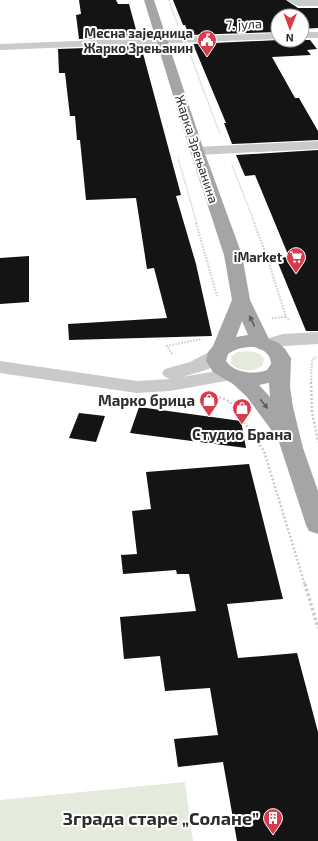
<svg xmlns="http://www.w3.org/2000/svg" width="318" height="841" font-family="'Exo 2',sans-serif">
	<style>
		.green { fill: #e4eadc }
		.building { fill: #141414 }
		.lines { fill: none; stroke-linecap: round; stroke-linejoin: round }
		.path-far3 { stroke: #cacaca; stroke-width: 1.5; stroke-dasharray: 1 1; stroke-linecap: butt }
		.path-far2 { stroke: #cacaca; stroke-width: 2; stroke-dasharray: 1.5 1.5; stroke-linecap: butt }
		.path-far1 { stroke: #cacaca; stroke-width: 2.5; stroke-dasharray: 2 2; stroke-linecap: butt }
		.path { stroke: #cacaca; stroke-width: 3.5; stroke-dasharray: 2.5 2.5; stroke-linecap: butt }
		.minor { fill: #cacaca; fill-rule: evenodd }
		.major { fill: #a5a5a5; fill-rule: evenodd }
		.oneway { fill: #5d5d5d }
		.labels { text-anchor: middle; dominant-baseline: central; stroke-width: 4; stroke-linejoin: round; paint-order: stroke }
		.far-street-label { font-size: 13px; fill: #2d2d2d; stroke: #fff }
		.far-poi-label { font-size: 13px; font-weight: bold; fill: #2d2d2d; stroke: #fff; text-anchor: end }
		.poi-label { font-size: 15px; font-weight: bold; fill: #2d2d2d; stroke: #fff; text-anchor: end }
		.near-poi-label { font-size: 18px; font-weight: bold; fill: #2d2d2d; stroke: #fff; text-anchor: end }
	</style>
	<rect width="100%" height="100%" fill="#fff"/>
	<g class="green">
		<path d="M 248,351 C 255,352 260,353 264,359 L 263,365 C 254,373 240,372 231,364 L 231,357 L 237,352 Z"/>
		<path d="M 185,782 L 193,841 L 0,841 L 0,800 Z"/>
	</g>
	<g class="building">
		<path d="M 79,0 L 116,0 L 118,4 L 129,4 L 138,37 L 79,39 L 76,15 L 81,14 Z"/>
		<path d="M 173,0 L 286,0 L 298,8 L 318,8 L 318,28 L 302,29 L 302,16 L 278,16 L 278,32 L 189,35 L 185,25 L 183,25 Z"/>
		<path d="M 279,40 L 310,40 L 317,49 L 307,50 L 311,55 L 272,57 L 295,98 L 299,98 L 318,131 L 318,140 L 232,144 L 224,123 L 226,123 L 193,44 Z"/>
		<path d="M 141,46 L 181,195 L 176,196 L 196,264 L 212,336 L 69,340 L 68,324 L 167,318 L 154,268 L 147,269 L 136,198 L 86,200 L 80,140 L 77,140 L 75,116 L 70,116 L 65,73 L 59,73 L 58,49 Z"/>
		<path d="M 318,150 L 318,331 L 306,331 L 276,258 L 289,257 L 255,175 L 245,176 L 236,155 Z"/>
		<path d="M 29,256 L 29,302 L 0,304 L 0,258 Z"/>
		<path d="M 139,407 L 241,421 L 246,448 L 130,433 Z"/>
		<path d="M 79,413 L 105,416 L 96,442 L 69,438 Z"/>
		<path d="M 249,464 L 283,599 L 227,604 L 238,658 L 297,653 L 318,732 L 318,841 L 237,841 L 223,762 L 178,767 L 174,739 L 218,735 L 210,688 L 165,691 L 160,656 L 124,659 L 120,617 L 196,611 L 189,574 L 177,574 L 176,570 L 123,574 L 121,555 L 137,554 L 132,511 L 151,509 L 146,472 Z"/>
	</g>
	<g class="lines">
		<g class="path-far3">
			<path d="M 169,0 L 178,26"/>
			<path d="M 190,54 L 220,134"/>
			<path d="M 178,158 L 197,224"/>
			<path d="M 232,165 L 255,224"/>
		</g>
		<g class="path-far2">
			<path d="M 196,223 L 217,296"/>
			<path d="M 254,223 L 266,254 L 286,317 L 290,321"/>
			<path d="M 272,318 L 286,317"/>
			<path d="M 172,354 L 167,346 L 202,339"/>
			<path d="M 311,383 L 312,360 L 316,357"/>
		</g>
		<g class="path-far1">
			<path d="M 311,382 L 312,412 L 318,442"/>
			<path d="M 216,395 L 230,402 L 264,451 L 305,585"/>
		</g>
		<path class="path" d="M 305,584 L 318,628"/>
		<g class="minor">
			<path d="M 287,0 L 318,0 L 318,6 L 298,6 Z"/>
			<rect x="302" y="32" width="16" height="6"/>
			<path d="M 278,33 L 278,39 L 0,50 L 0,44 Z"/>
			<path d="M 318,141 L 318,149 L 197,155 L 192,154 L 190,151 L 192,148 L 197,147 Z"/>
			<path d="M 318,332 L 318,344 L 284,346 L 265,351 L 258,349 L 255,345 L 258,341 L 283,334 Z"/>
			<path d="M 216,350 L 223,352 L 226,356 C 217,369 196,373 181,377 L 230,369 L 237,371 L 240,375 L 237,379 L 170,391 L 137,393 L 0,373 L 0,361 L 137,381 L 170,379 L 165,377 L 162,373 L 165,369 L 190,362 L 209,352 Z"/>
		</g>
		<path class="major" d="M 144,0 L 154,0 L 204,151 L 242,255 L 250,300 L 269,339 L 279,343 L 285,349 L 291,358 L 290,387 L 293,407 L 303,448 L 318,491 L 318,534 L 309,531 L 306,525 L 278,439 L 247,397 L 233,384 L 213,372 L 206,361 L 208,352 L 213,346 L 232,300 L 224,255 L 190,151 ZM 242,321 L 248,335 L 236,337 ZM 254,347 C 263,349 271,354 271,364 L 267,370 C 254,375 234,373 226,361 L 228,354 C 236,348 244,347 254,347 ZM 268,383 L 269,383 L 270,397 L 259,385 Z"/>
	</g>
	<defs><path id="oneway-solid" d="M-6-.8H1V-3.2L6.5 0L1 3.2V.8H-6Z"/></defs>
	<g class="oneway">
		<use href="#oneway-solid" transform="translate(252 321) rotate(-115)"/>
		<use href="#oneway-solid" transform="translate(264 404) rotate(51)"/>
	</g>
	<defs>
		<g id="civic-pin" transform="scale(1)"><path d="M0 17L-7.5 6A9.5 9.5 0 1 1 7.5 6Z" fill="#d93b48" stroke="#fff"/><path d="M-.6-6.5H3V-4.5H.6V-3L4-1V1h2V6H-6V1h2V-1L-.6-3ZM-1.2 2.5V6h2.4V2.5Z" fill="#fff"/></g>
		<g id="supermarket-pin" transform="scale(1)"><path d="M0 17L-7.5 6A9.5 9.5 0 1 1 7.5 6Z" fill="#d93b48" stroke="#fff"/><path d="M-6-5.5h2.5l.6 2H6L4.5 2H-2.5L-4.4-4H-6ZM-1.5 3.2a1.3 1.3 0 1 0 .1 0ZM3 3.2a1.3 1.3 0 1 0 .1 0Z" fill="#fff"/></g>
		<g id="shop-pin" transform="scale(1)"><path d="M0 17L-7.5 6A9.5 9.5 0 1 1 7.5 6Z" fill="#d93b48" stroke="#fff"/><path d="M-5-2.5h2.3a2.7 3.5 0 0 1 5.4 0H5L5.5 6h-11ZM-1.5-2.5h3a1.5 2.3 0 0 0-3 0Z" fill="#fff"/></g>
		<g id="building-pin" transform="scale(1)"><path d="M0 17L-7.5 6A9.5 9.5 0 1 1 7.5 6Z" fill="#d93b48" stroke="#fff"/><path d="M-4-6H4V6H1V3H-1V6H-4ZM-2.5-4.3h1.7v1.8h-1.7ZM.8-4.3h1.7v1.8H.8ZM-2.5-1h1.7V.8h-1.7ZM.8-1h1.7V.8H.8Z" fill="#fff"/></g>
	</defs>
	<g fill-rule="evenodd">
		<use href="#civic-pin" x="207" y="40"/>
		<use href="#supermarket-pin" x="296" y="257"/>
		<use href="#shop-pin" x="209" y="400"/>
		<use href="#shop-pin" x="242" y="408"/>
		<use href="#building-pin" x="273" y="818"/>
	</g>
	<g class="labels">
		<g class="far-street-label">
			<text transform="translate(244 24) rotate(-2)">7. јула</text>
			<text transform="translate(197 149) rotate(72)">Жарка Зрењанина</text>
		</g>
		<g class="far-poi-label">
			<text x="193" y="33">Месна заједница<tspan x="193" dy="15">Жарко Зрењанин</tspan></text>
			<text x="282" y="257">iMarket</text>
		</g>
		<g class="poi-label">
			<text x="195" y="400">Марко брица</text>
			<text x="242" y="434" text-anchor="middle">Студио Брана</text>
		</g>
		<g class="near-poi-label">
			<text x="259" y="818">Зграда старе „Солане”</text>
		</g>
	</g>
	<g transform="translate(290 28) rotate(181)"><circle r="19" fill="#ffffff" stroke="#ababab"/>
	<path d="M0-3L7 15L0 10L-7 15Z" fill="#d93b48"/>
	<text y="-6" font-size="11" font-weight="bold" text-anchor="middle" fill="#2d2d2d">N</text>
	</g>
</svg>
